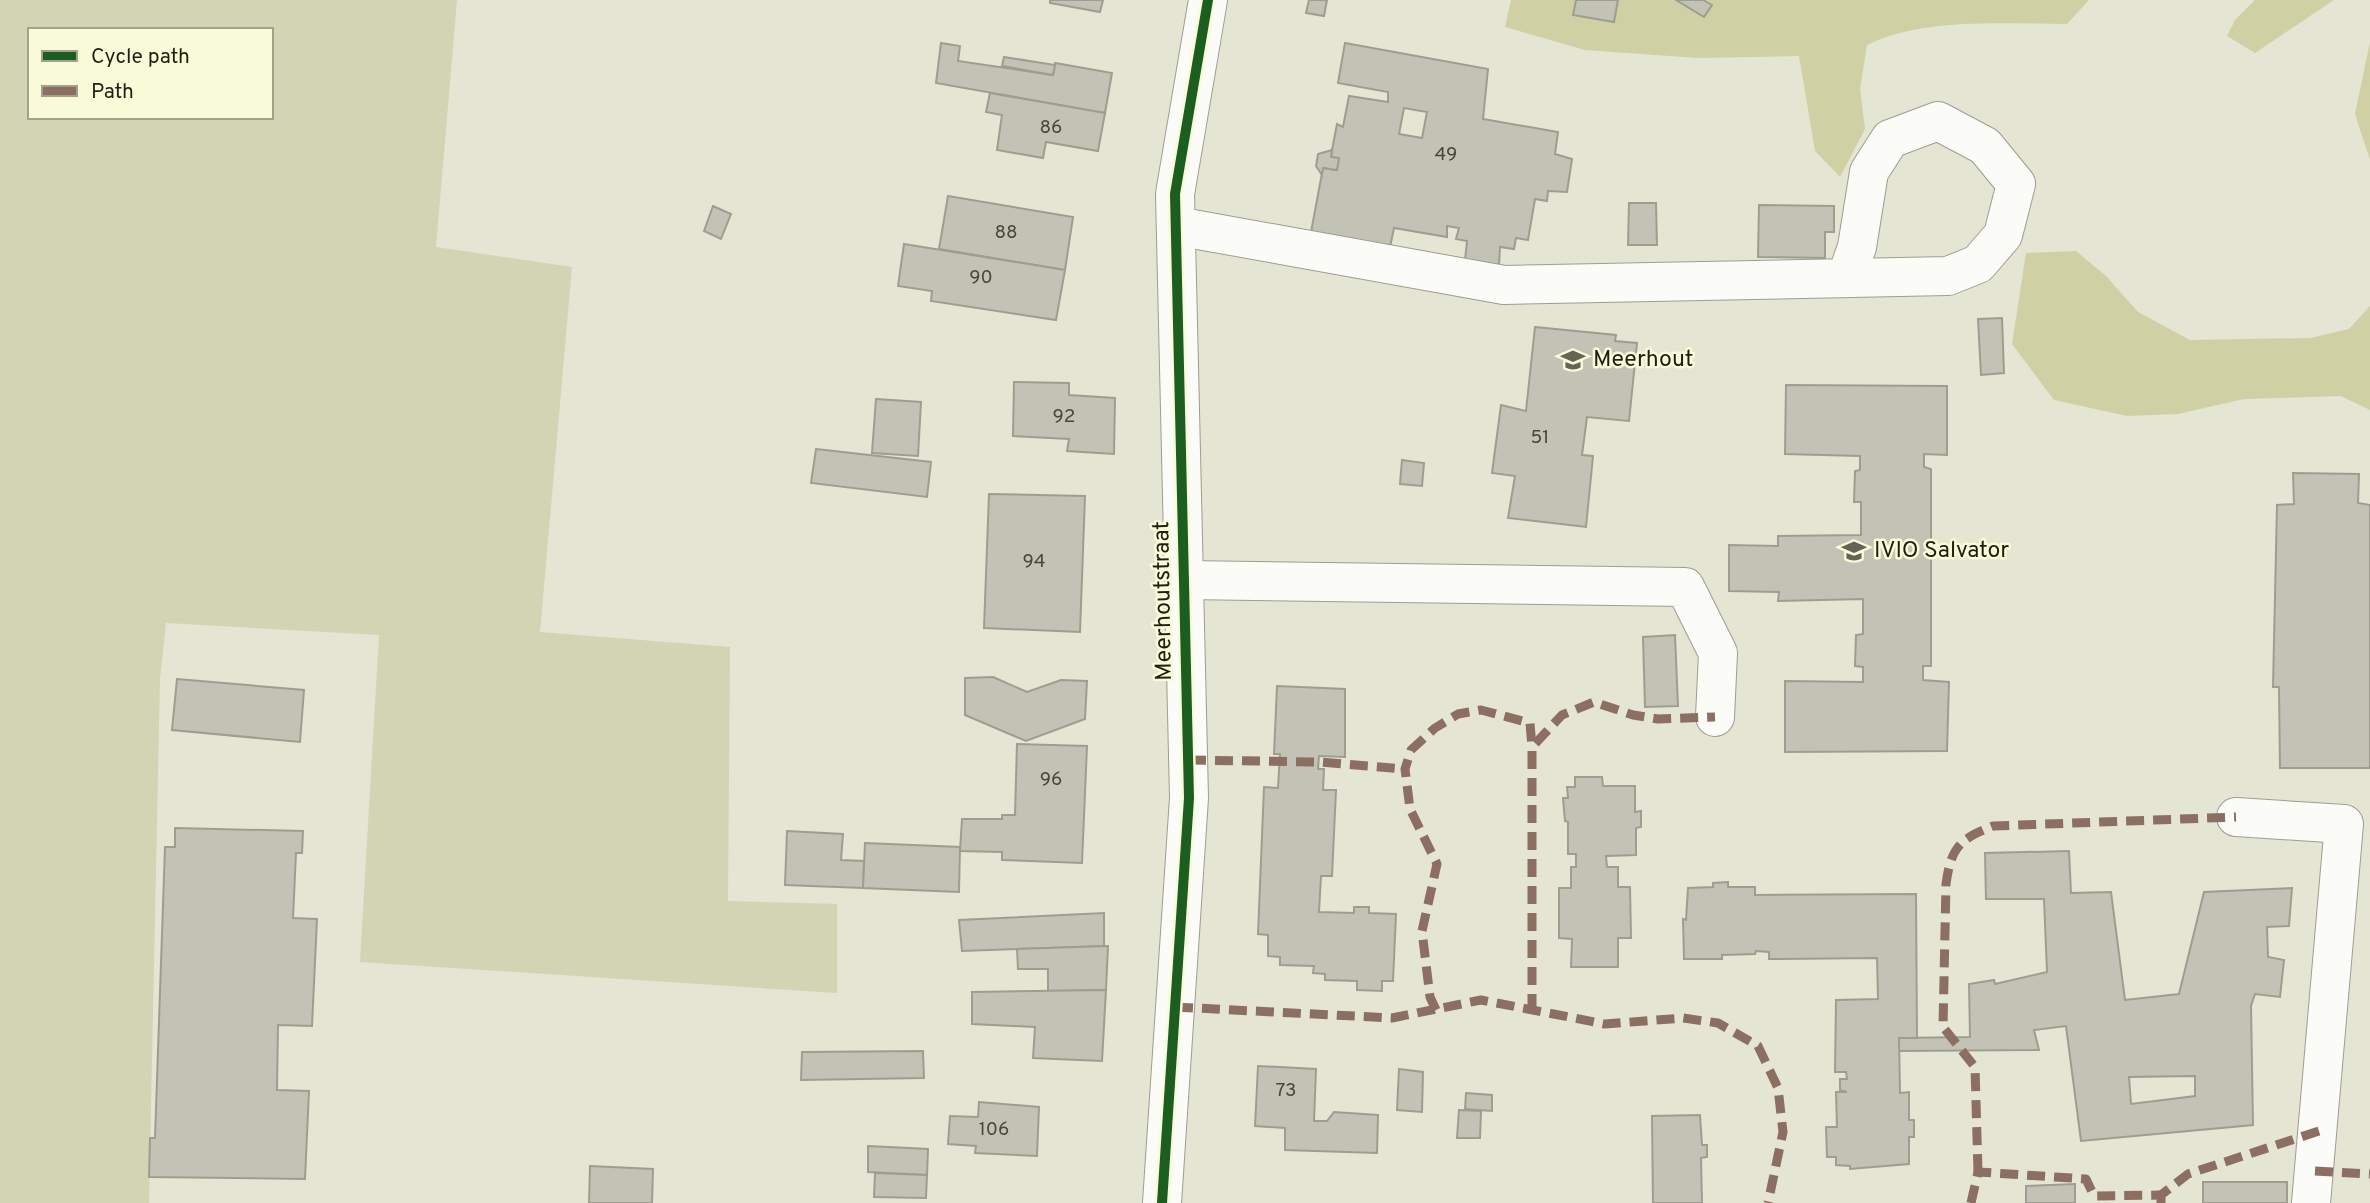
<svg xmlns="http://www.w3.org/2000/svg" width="2370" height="1203" font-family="Overpass,sans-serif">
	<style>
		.green { fill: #d2d4b4; fill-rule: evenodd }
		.forest { fill: #cfd1a4 }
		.building { fill: #c2c3b4; stroke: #9d9e90; stroke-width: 2; fill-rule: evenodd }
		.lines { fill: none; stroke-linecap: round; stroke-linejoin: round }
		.minor-casing { stroke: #9d9e90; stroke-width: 40 }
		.minor { stroke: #fbfbf8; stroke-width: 38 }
		.quiet { stroke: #8d6e63; stroke-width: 9; stroke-dasharray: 18 9; stroke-linecap: butt }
		.cycleway-casing { stroke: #f8fad8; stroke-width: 15 }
		.cycleway { stroke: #1b5e20; stroke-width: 10 }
		.labels { text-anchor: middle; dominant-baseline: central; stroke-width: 5; stroke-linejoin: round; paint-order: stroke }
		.number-label { font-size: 19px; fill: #47483b }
		.poi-label { font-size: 23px; fill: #1e1f13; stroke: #f8fad8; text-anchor: start }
		.street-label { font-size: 23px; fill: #1e1f13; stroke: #f8fad8 }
	</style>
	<rect width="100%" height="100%" fill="#e4e5d3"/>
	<path class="green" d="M 0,0 L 457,0 L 436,247 L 572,267 L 540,632 L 730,647 L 728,901 L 837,904 L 837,993 L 360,962 L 379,635 L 166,623 L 160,679 L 149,1203 L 0,1203 ZM 30,30 L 271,30 L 271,117 L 30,117 Z"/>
	<g class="forest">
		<path d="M 1511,0 L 2089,0 L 2067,24 C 2005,24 1923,17 1867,45 L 1860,89 L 1865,129 L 1840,177 L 1815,151 L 1799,56 L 1698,58 L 1585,50 L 1505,27 Z"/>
		<path d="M 2255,0 L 2334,0 L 2255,53 L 2227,36 L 2235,20 Z"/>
		<path d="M 2370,42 L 2370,160 L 2355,114 Z"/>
		<path d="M 2076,251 L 2106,276 L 2138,312 L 2190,340 L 2310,338 L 2349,329 L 2370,306 L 2370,410 L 2341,396 L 2244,399 L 2178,414 L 2127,416 L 2054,400 L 2012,344 L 2026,253 Z"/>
	</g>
	<g class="building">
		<path d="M 1050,0 L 1103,0 L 1100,12 L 1050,3 Z"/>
		<path d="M 1309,0 L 1327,0 L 1324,16 L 1306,13 Z"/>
		<path d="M 1576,0 L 1618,0 L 1614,22 L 1573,15 Z"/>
		<path d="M 1676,0 L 1703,0 L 1712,5 L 1704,17 Z"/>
		<path d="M 941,43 L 960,46 L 958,61 L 1053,75 L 1055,63 L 1112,73 L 1105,113 L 936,83 Z"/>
		<path d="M 1345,43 L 1488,69 L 1483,119 L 1558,132 L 1555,154 L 1572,159 L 1567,192 L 1548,191 L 1547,201 L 1535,199 L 1528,240 L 1516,238 L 1514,249 L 1500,247 L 1499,265 L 1465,260 L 1467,241 L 1456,239 L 1459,228 L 1447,226 L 1447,237 L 1394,228 L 1390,247 L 1311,232 L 1323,168 L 1337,170 L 1339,158 L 1331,157 L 1332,150 L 1337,124 L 1343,127 L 1349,96 L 1388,102 L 1388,92 L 1338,83 ZM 1404,108 L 1427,112 L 1422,138 L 1399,134 Z"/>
		<path d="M 1004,57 L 1055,65 L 1053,75 L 1002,66 Z"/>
		<path d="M 990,93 L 1105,113 L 1098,151 L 1046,142 L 1043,158 L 997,150 L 1002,115 L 986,112 Z"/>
		<path d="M 1332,150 L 1331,157 L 1339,158 L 1337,170 L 1323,168 L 1322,175 L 1316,166 L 1318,154 Z"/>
		<path d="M 948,196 L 1073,217 L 1065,270 L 939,249 Z"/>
		<path d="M 1629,203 L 1656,203 L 1657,245 L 1628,245 Z"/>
		<path d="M 1759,205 L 1834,206 L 1834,232 L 1825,232 L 1825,258 L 1758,257 Z"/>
		<path d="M 713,206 L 731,214 L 721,239 L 704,231 Z"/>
		<path d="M 904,244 L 1065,270 L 1056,320 L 931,301 L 932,291 L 898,286 Z"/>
		<path d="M 2002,318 L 2004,373 L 1981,375 L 1978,319 Z"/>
		<path d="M 1535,327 L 1616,335 L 1615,341 L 1637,343 L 1629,421 L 1587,417 L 1582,455 L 1593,456 L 1586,527 L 1508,518 L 1515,476 L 1492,473 L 1501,405 L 1526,411 Z"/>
		<path d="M 1014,382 L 1069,383 L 1069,395 L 1115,398 L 1114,454 L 1067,451 L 1069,439 L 1013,436 Z"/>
		<path d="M 1786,385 L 1947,386 L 1947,455 L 1924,454 L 1924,467 L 1931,469 L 1931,666 L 1923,666 L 1923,680 L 1949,682 L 1947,751 L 1785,752 L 1785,681 L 1863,682 L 1863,667 L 1855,666 L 1856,635 L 1863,634 L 1863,599 L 1778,601 L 1779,592 L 1729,591 L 1729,545 L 1778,546 L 1778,536 L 1861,535 L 1861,502 L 1854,502 L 1855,471 L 1860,470 L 1860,456 L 1785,454 Z"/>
		<path d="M 876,399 L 921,402 L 918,456 L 872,453 Z"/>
		<path d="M 816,449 L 931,462 L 927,497 L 811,483 Z"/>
		<path d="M 1402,460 L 1424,463 L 1422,486 L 1400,484 Z"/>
		<path d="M 2293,473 L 2359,474 L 2358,503 L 2370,505 L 2370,768 L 2280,768 L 2279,687 L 2273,687 L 2277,505 L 2294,504 Z"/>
		<path d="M 989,494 L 1085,496 L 1080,632 L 984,628 Z"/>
		<path d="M 1675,635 L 1678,706 L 1645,707 L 1643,637 Z"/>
		<path d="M 993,677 L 1027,692 L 1061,680 L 1087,681 L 1085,719 L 1026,741 L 965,715 L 965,678 Z"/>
		<path d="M 177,679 L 304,690 L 300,742 L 172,730 Z"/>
		<path d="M 1277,686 L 1345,689 L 1345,757 L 1319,756 L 1318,769 L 1324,769 L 1323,790 L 1336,790 L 1332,876 L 1321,876 L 1319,912 L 1354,913 L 1354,907 L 1369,907 L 1369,913 L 1396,914 L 1393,981 L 1382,981 L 1382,991 L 1357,990 L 1357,981 L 1325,980 L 1325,974 L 1313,973 L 1314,966 L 1280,965 L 1280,957 L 1268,956 L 1268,935 L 1258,934 L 1264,787 L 1278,788 L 1280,754 L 1274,754 Z"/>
		<path d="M 1017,744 L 1087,746 L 1082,863 L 1002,860 L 1002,852 L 960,851 L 962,819 L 1002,819 L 1002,815 L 1015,815 Z"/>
		<path d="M 1575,777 L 1602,777 L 1603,786 L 1635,786 L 1635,812 L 1641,811 L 1641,827 L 1636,828 L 1636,855 L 1606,856 L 1607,867 L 1618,867 L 1618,887 L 1630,887 L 1631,938 L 1618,938 L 1618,967 L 1571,967 L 1572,939 L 1559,938 L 1559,888 L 1571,888 L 1571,867 L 1576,867 L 1576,854 L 1568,854 L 1568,822 L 1565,821 L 1563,798 L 1568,798 L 1567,787 L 1575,787 Z"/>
		<path d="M 175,828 L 303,831 L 302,853 L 296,853 L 293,918 L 317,919 L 312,1026 L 278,1025 L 277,1090 L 309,1091 L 305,1179 L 149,1177 L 150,1138 L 155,1138 L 165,847 L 175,847 Z"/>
		<path d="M 787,831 L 843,834 L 841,860 L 864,861 L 863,888 L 785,885 Z"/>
		<path d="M 865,843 L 960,847 L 959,892 L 863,888 Z"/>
		<path d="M 2069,851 L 2071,893 L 2111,892 L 2125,1000 L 2179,994 L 2204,892 L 2292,888 L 2289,926 L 2267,927 L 2268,957 L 2284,960 L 2280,997 L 2255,994 L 2251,1006 L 2253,1125 L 2081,1141 L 2066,1026 L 2034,1030 L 2039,1050 L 1899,1051 L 1899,1038 L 1970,1037 L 1969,984 L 1994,980 L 1995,984 L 2047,972 L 2044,899 L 1986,899 L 1985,853 ZM 2195,1076 L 2195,1096 L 2131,1104 L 2129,1077 Z"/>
		<path d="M 1728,882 L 1728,887 L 1755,887 L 1755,895 L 1916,894 L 1917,1038 L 1899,1038 L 1900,1093 L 1909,1092 L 1909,1120 L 1914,1120 L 1914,1137 L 1909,1137 L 1909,1164 L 1850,1169 L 1850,1166 L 1836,1165 L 1836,1157 L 1827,1157 L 1826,1127 L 1837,1127 L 1836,1092 L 1847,1092 L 1840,1090 L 1840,1079 L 1847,1079 L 1846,1072 L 1835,1072 L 1836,1000 L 1878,999 L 1877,958 L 1769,959 L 1769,952 L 1756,951 L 1755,954 L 1722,955 L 1722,959 L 1684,959 L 1683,919 L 1686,920 L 1688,888 L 1713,887 L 1713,883 Z"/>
		<path d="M 1104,913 L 1104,946 L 962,951 L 959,920 Z"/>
		<path d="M 1108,946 L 1106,990 L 1048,991 L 1048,969 L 1018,969 L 1017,949 Z"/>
		<path d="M 1106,990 L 1102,1061 L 1033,1058 L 1035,1027 L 972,1024 L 972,992 Z"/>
		<path d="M 923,1051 L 924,1078 L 801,1080 L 802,1052 Z"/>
		<path d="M 1258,1066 L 1316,1069 L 1314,1121 L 1327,1121 L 1334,1112 L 1378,1115 L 1377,1153 L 1285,1150 L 1285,1128 L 1255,1126 Z"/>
		<path d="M 1399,1069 L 1423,1072 L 1422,1112 L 1397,1110 Z"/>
		<path d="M 1466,1093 L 1492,1095 L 1492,1111 L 1465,1109 Z"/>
		<path d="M 979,1102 L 1039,1107 L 1037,1156 L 975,1153 L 976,1146 L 948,1144 L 950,1116 L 978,1117 Z"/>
		<path d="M 1459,1110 L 1481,1111 L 1480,1138 L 1457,1138 Z"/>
		<path d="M 1700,1115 L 1702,1145 L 1707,1145 L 1707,1157 L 1701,1158 L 1702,1203 L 1653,1203 L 1652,1116 Z"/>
		<path d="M 868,1146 L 928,1149 L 927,1175 L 868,1172 Z"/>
		<path d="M 590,1166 L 653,1169 L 652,1203 L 589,1203 Z"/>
		<path d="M 875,1173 L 927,1175 L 926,1198 L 874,1197 Z"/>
		<rect x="2203" y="1182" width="84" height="21"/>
		<path d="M 2075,1184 L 2075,1203 L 2026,1203 L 2026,1186 Z"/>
	</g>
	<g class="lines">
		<g class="minor-casing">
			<g id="minor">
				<path d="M 1176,226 L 1504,285 L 1948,276 L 1978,264 L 2003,235 L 2016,184 L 1985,146 L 1938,121 L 1890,139 L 1869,172 L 1857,247 L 1846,278"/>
				<path d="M 1185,580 L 1685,587 L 1718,653 L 1715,717"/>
				<path d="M 2236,817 L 2344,824 L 2311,1203"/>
				<path d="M 1162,1203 L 1189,798 L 1175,194 L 1208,0"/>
			</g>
		</g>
		<use href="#minor" class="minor"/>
		<g class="quiet">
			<path d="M 1188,760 L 1319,762 L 1405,769"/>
			<path d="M 1175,1007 L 1392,1018 L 1481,1000 L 1605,1024 L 1683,1018 L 1718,1023 L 1758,1046 L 1778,1088 L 1783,1132 L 1768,1203"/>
			<path d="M 1436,1010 L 1430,997 L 1422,931 L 1437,864 L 1410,809 L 1405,769 L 1411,750 L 1435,728 L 1458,714 L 1481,710 L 1530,723 L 1532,747"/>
			<path d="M 1532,1012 L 1532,747 L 1562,715 L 1594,702 L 1633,715 L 1658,719 L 1715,717"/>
			<path d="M 2315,1171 L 2370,1174"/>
			<path d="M 1978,1172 L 1975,1067 L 1943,1027 L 1946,884 C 1951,847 1960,839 1993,826 L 2236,817"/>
			<path d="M 1971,1203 L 1978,1172 L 2086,1179 L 2094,1196 L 2161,1195"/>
			<path d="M 2161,1203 L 2161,1195 L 2188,1174 L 2319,1131"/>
		</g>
		<g class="cycleway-casing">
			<path id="cycleway" d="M 1162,1203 L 1189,798 L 1175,194 L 1208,0"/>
		</g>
		<use href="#cycleway" class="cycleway"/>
	</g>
	<defs>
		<g id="school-bare" transform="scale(1.89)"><path d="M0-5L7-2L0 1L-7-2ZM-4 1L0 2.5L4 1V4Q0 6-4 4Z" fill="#636456" stroke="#f8fad8" stroke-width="2.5" paint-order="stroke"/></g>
	</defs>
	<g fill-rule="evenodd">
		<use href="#school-bare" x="1573" y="360"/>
		<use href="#school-bare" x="1854" y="551"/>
	</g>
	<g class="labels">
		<g class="number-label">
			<text x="1051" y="128">86</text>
			<text x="1446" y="155">49</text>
			<text x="1006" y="233">88</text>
			<text x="981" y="278">90</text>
			<text x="1064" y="417">92</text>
			<text x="1540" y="438">51</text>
			<text x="1034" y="562">94</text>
			<text x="1051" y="780">96</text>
			<text x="1286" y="1091">73</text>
			<text x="994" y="1130">106</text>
		</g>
		<g class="poi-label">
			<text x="1593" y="360">Meerhout</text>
			<text x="1874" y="551">IVIO Salvator</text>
		</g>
		<g class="street-label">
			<text transform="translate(1164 601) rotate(-91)">Meerhoutstraat</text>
		</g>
	</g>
	<rect x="28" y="28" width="245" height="91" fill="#f8fad8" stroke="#a1a289" stroke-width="2"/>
	<rect x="42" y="51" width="35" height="10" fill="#1b5e20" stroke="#a1a289" stroke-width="2"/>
	<text x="91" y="63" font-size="21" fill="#1e1f13">Cycle path</text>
	<rect x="42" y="86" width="35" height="10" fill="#8d6e63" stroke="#a1a289" stroke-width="2"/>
	<text x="91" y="98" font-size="21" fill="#1e1f13">Path</text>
</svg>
